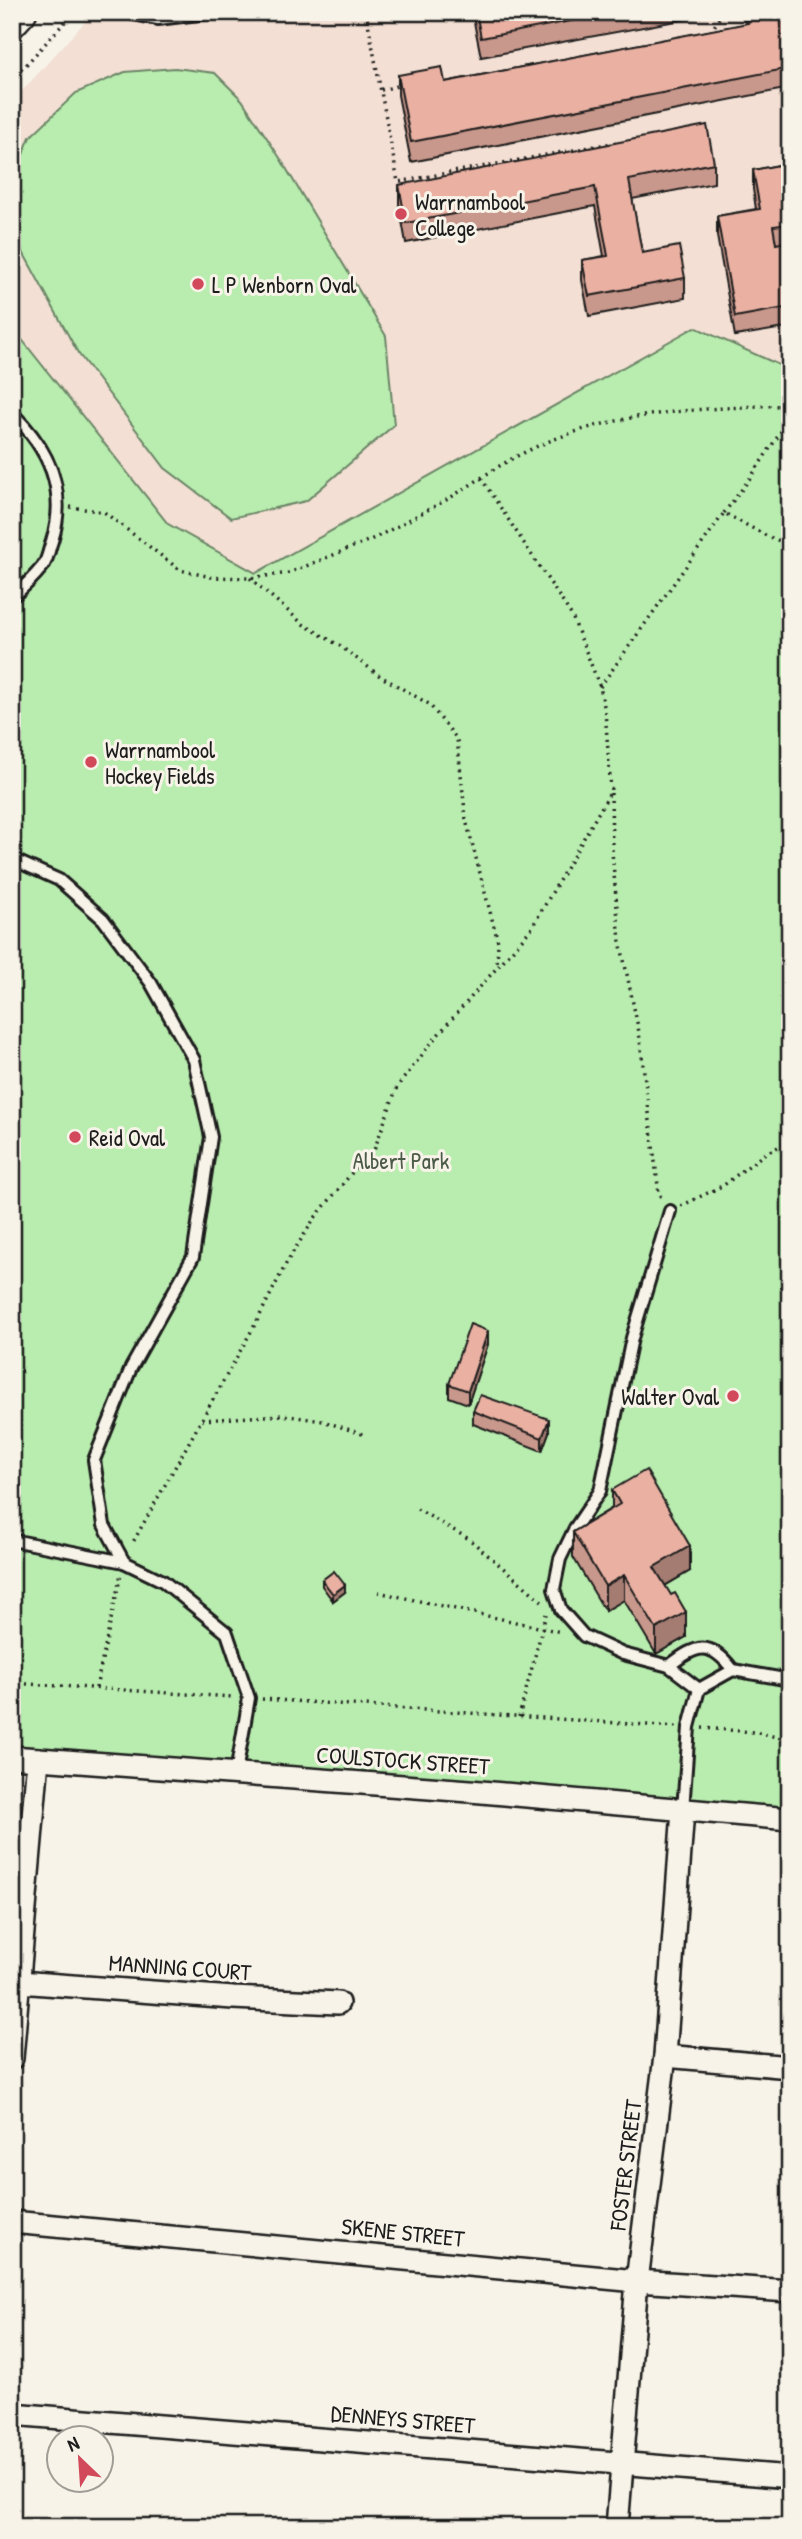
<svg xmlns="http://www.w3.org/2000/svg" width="802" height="2539" font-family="'Patrick Hand',sans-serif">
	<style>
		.built { fill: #f3dfd3 }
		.green { fill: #b9edaf; stroke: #6a8466; stroke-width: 2 }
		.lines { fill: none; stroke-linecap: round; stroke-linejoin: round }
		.service-casing { stroke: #1c1c1c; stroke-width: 16 }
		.minor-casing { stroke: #1c1c1c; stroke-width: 26 }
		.tertiary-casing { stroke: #1c1c1c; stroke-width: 33 }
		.path { stroke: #1c1c1c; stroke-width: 3.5; stroke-dasharray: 2 5; stroke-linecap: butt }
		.service { stroke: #f7f3e8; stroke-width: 10 }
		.minor { stroke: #f7f3e8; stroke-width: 21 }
		.tertiary { stroke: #f7f3e8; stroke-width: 28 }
		.wall { fill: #c9988c; stroke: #1c1c1c; stroke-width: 2 }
		.shaded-wall { fill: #a47c72; stroke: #1c1c1c; stroke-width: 2 }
		.building { fill: #eab1a3; stroke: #1c1c1c; stroke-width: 2 }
		.poi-dot { fill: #d1495b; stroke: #f7f3e8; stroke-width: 2.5 }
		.labels { text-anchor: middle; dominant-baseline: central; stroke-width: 6; stroke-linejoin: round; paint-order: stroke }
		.poi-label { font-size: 23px; fill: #1c1c1c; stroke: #f7f3e8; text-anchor: start }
		.park-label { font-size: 23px; fill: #4b5b48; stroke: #f7f3e8 }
		.street-label { font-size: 23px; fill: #1c1c1c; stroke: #f7f3e8 }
	</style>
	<rect width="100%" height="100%" fill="#f7f3e8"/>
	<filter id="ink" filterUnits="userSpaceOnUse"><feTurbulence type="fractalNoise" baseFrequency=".0143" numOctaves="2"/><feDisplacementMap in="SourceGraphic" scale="14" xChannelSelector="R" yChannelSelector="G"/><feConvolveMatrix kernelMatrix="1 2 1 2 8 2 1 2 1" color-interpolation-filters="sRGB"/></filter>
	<g filter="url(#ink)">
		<path class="built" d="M 94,12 L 790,12 L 790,370 L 695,328 L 256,573 L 168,525 L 12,327 L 12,102 Z"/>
		<g class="green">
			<path d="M 175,68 L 215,73 L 242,100 L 280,158 L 386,336 L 394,425 L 306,501 L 231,518 L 165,468 L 78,353 L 12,232 L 12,181 L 30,137 L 76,93 L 125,72 Z"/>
			<path d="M 12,327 L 168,524 L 256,573 L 695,327 L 790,370 L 790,1810 L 12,1746 Z"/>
		</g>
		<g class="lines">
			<g class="service-casing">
				<g id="service">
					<path d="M 123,12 L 158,19 L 215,12"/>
					<path d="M 12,413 C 49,449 68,490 52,541 C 49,549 48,559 43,566 C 34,577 23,588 12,597"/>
					<path d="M 12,859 L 59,880 L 103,919 L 151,983 L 194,1060 L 211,1137 L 193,1257 L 131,1368 L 94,1460 L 104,1525 L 124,1562"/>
					<path d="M 670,1211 L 632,1338 L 600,1491 L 575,1528 L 560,1559 L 554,1589 L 561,1610 L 584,1636 L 623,1654 L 669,1666 L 699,1689"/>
					<path d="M 12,1540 L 124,1562 L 163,1581 L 227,1633 L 249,1698 L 236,1773"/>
					<path d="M 669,1666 C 697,1644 710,1640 733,1670"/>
					<path d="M 683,1810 L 689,1727 L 699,1689 L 733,1670 L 790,1680"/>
				</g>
			</g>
			<g class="minor-casing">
				<g id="minor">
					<path d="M 12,1757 L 470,1791 L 790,1819"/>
					<path d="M 19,1982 L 233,1998 L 338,2003"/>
					<path d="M 665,2056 L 790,2067"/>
					<path d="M 12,2058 L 38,1759"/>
					<path d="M 12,2222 L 637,2281 L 790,2291"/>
					<path d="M 12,2414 L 790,2477"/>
					<path d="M 617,2527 L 637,2281 L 665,2056 L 683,1810"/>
				</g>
			</g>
			<g class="tertiary-casing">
				<path id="tertiary" d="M 12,23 L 22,12"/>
			</g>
			<g class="path">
				<path d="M 366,12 L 398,182 L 618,142"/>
				<path d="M 711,32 L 721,15 L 720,12"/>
				<path d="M 12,80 L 74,12"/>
				<path d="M 381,90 L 402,85"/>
				<path d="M 481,478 C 554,427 638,412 725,408 C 747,407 768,404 790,407"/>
				<path d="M 70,507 L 104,512 L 180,570 L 211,577 L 250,578 L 289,573 L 375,538 L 450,498 L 481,478 L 572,616 L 600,687 L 605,711 L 611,791 L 531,929 L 436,1037 L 397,1087 L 373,1153 L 355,1169 L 314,1219 L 288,1260 L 257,1321 L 132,1544"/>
				<path d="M 724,513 L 751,477 L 790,418"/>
				<path d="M 250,578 L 303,624 L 340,646 L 380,676 L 429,704 L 457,739 L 466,820 L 498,942 L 497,965"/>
				<path d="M 600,687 L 724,513 L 767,536 L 790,545"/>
				<path d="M 611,793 L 612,852 L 620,941 L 639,1032 L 659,1194 L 663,1200"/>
				<path d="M 681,1206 L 724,1185 L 764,1154 L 790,1141"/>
				<path d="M 202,1420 L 282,1415 L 323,1421 L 365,1435"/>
				<path d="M 417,1509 L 469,1539 L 542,1601"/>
				<path d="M 378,1592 L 561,1632"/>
				<path d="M 12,1683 L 233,1697"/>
				<path d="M 96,1688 L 121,1574"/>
				<path d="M 262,1699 L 677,1727"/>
				<path d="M 519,1717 L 546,1614"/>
				<path d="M 702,1728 L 754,1732 L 790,1740"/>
			</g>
			<use href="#service" class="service"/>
			<use href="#minor" class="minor"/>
			<use href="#tertiary" class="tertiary"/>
		</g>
		<g class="wall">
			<path d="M 472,12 L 714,12 L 714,14 L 481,57 Z"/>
			<path d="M 743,12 L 790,12 L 790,88 L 411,162 L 398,95 L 398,75 L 445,82 L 745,24 Z"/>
			<path d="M 714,163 L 714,183 L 632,199 L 642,253 L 685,278 L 685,298 L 589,316 L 582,280 L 582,260 L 604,256 L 595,206 L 406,243 L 399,204 L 399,185 Z"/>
			<path d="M 790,163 L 790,327 L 735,336 L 717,236 L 717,216 L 756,209 L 753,189 L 753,170 Z"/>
			<path d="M 488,1344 L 468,1404 L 449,1397 L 449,1384 Z"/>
			<path d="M 473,1411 L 549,1432 L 542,1451 L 473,1424 Z"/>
			<path d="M 612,1490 L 690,1571 L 665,1586 L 686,1637 L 656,1654 L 624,1600 L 605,1611 L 573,1557 L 573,1532 L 612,1508 Z"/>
			<path d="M 322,1580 L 345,1592 L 333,1601 L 322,1586 Z"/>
		</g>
		<g class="shaded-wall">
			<path d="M 16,653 L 16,673 L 12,678 L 12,658 Z"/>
			<path d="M 488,1331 L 488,1344 L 468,1404 L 468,1391 Z"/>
			<path d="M 549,1419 L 549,1432 L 542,1451 L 542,1438 Z"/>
			<path d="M 690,1546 L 690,1571 L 654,1592 L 654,1567 Z"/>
			<path d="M 624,1575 L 624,1600 L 605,1611 L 605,1586 Z"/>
			<path d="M 345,1585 L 345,1592 L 333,1601 L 333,1594 Z"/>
			<path d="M 686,1612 L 686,1637 L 656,1654 L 656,1629 Z"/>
		</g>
		<g class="building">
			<path d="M 476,12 L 618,12 L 481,38 Z"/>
			<path d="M 746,12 L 790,12 L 790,68 L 411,142 L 398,75 L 442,67 L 445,82 L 748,23 Z"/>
			<path d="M 707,125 L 714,163 L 629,180 L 642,253 L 679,246 L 685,278 L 589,296 L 582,260 L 608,256 L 595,187 L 406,223 L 399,185 Z"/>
			<path d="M 790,163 L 790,224 L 773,226 L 776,244 L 790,241 L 790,307 L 735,317 L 717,216 L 760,209 L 753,170 Z"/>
			<path d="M 470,1324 L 488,1331 L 468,1391 L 449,1384 Z"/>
			<path d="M 480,1395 L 549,1419 L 542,1438 L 473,1411 Z"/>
			<path d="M 646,1470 L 690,1546 L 654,1567 L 671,1595 L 675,1593 L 686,1612 L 656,1629 L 624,1575 L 605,1586 L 573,1532 L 620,1504 L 612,1490 Z"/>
			<path d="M 334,1571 L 345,1585 L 333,1594 L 322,1580 Z"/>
		</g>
	</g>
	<g class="poi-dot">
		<circle cx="401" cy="214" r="7"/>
		<circle cx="198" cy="284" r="7"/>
		<circle cx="91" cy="762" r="7"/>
		<circle cx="75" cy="1137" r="7"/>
		<circle cx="733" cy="1396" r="7"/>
	</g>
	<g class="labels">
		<g class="poi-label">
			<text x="415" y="201">Warrnambool<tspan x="415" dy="26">College</tspan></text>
			<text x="212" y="284">L P Wenborn Oval</text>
			<text x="105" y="749">Warrnambool<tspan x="105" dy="26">Hockey Fields</tspan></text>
			<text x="89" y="1137">Reid Oval</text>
			<text x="719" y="1396" text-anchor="end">Walter Oval</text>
		</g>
		<g class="park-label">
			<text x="401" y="1160">Albert Park</text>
		</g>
		<g class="street-label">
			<text transform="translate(403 1760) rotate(4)">COULSTOCK STREET</text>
			<text transform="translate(180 1967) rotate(4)">MANNING COURT</text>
			<text transform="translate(625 2165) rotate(-83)">FOSTER STREET</text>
			<text transform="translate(403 2232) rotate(6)">SKENE STREET</text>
			<text transform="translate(403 2419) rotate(5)">DENNEYS STREET</text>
		</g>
	</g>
	<rect width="802" height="2539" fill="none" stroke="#f7f3e8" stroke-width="42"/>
	<rect x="21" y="21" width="760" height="2497" fill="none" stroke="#1c1c1c" stroke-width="2.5" filter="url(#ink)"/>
	<g transform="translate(80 2459) rotate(335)"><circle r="33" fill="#f7f3e8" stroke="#9f9d96" stroke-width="2"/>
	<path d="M0-5L12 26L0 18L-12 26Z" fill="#d1495b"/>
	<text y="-10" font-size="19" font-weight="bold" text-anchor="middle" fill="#1c1c1c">N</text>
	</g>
</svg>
